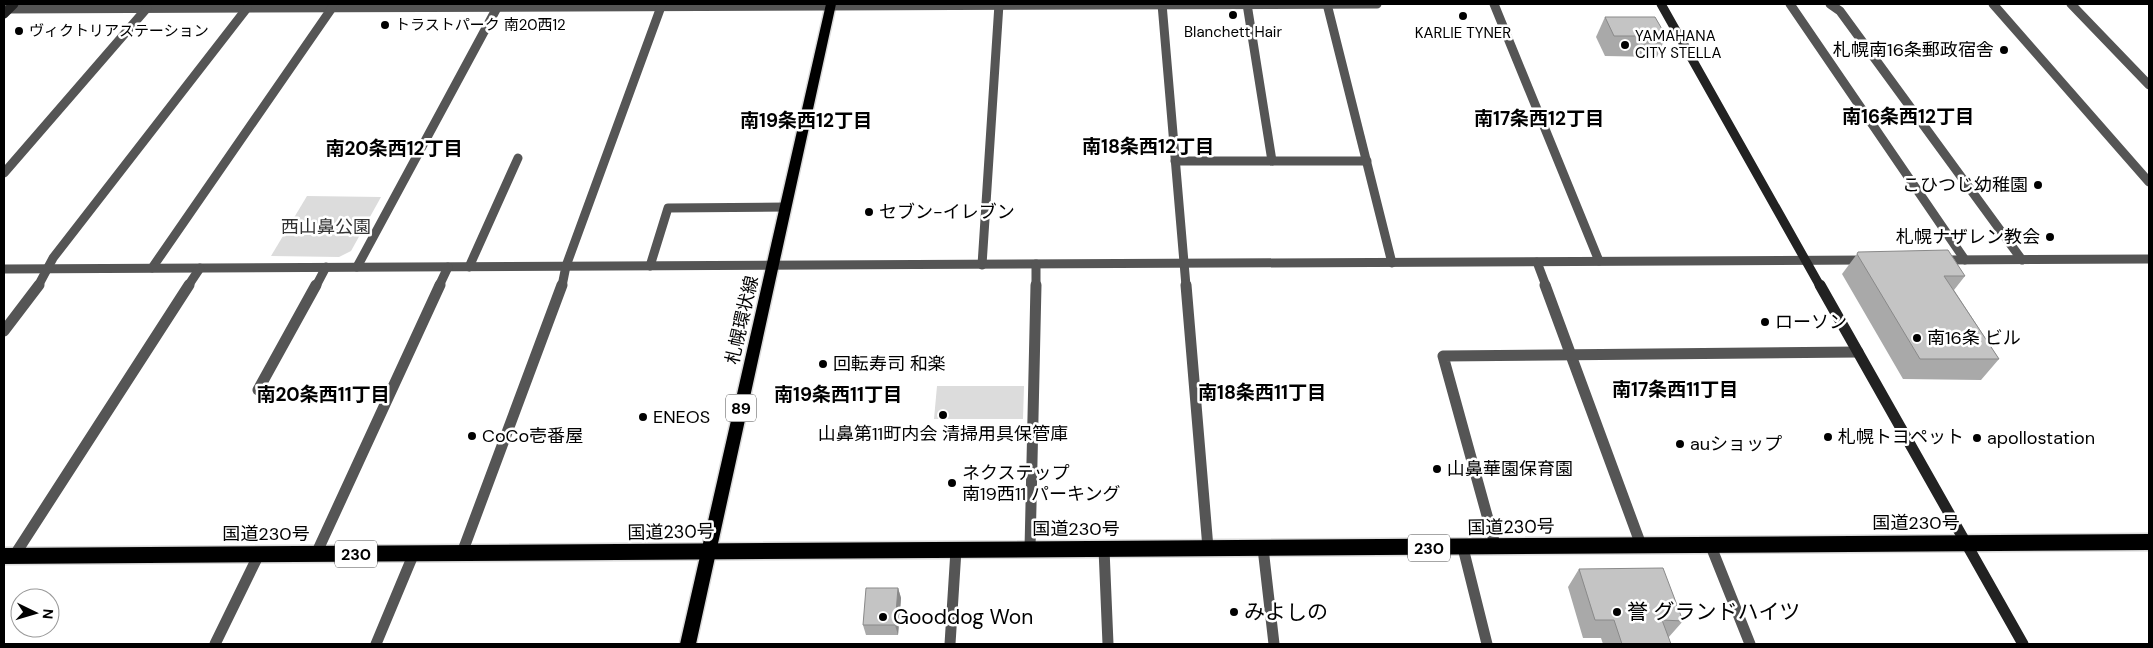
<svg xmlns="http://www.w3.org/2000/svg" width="2153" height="648" font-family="'DM Sans','Noto Sans JP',sans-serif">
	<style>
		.green { fill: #dcdcdc }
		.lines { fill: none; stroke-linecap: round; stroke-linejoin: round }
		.primary-casing { stroke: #dbdbdb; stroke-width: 3 }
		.highway-casing { stroke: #dbdbdb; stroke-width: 3 }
		.street-far1 { stroke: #555; stroke-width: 9 }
		.street { stroke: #555; stroke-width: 11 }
		.secondary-far1 { stroke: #222; stroke-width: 9 }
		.secondary { stroke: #222; stroke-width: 11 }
		.primary { fill: #000; fill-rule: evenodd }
		.highway { fill: #000; fill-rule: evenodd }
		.tram { stroke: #000; stroke-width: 1 }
		.wall { fill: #a9a9a9 }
		.shaded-wall { fill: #898989 }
		.building { fill: #c4c4c4; stroke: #898989 }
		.poi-dot { fill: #000; stroke: #fff; stroke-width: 2 }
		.labels { text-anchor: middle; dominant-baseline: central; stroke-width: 5; stroke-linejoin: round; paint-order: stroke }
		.far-poi-label { font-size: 15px; fill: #000; stroke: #fff; text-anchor: start }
		.shield { fill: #fff; stroke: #4c4c4c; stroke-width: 1 }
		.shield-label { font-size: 16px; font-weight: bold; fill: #000 }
		.poi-label { font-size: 18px; fill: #000; stroke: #fff; text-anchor: start }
		.park-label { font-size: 18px; fill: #333; stroke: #fff }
		.street-label { font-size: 18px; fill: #000; stroke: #fff }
		.neighbourhood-label { font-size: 19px; font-weight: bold; fill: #000; stroke: #fff }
		.near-poi-label { font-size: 21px; fill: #000; stroke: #fff; text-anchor: start }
	</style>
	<rect width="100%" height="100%" fill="#fff"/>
	<g class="green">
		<path d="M 307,196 L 381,197 L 351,251 L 339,257 L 271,256 Z"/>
		<path d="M 937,386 L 1024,386 L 1023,419 L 934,419 Z"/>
	</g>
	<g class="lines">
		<g class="primary-casing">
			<path id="primary" d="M 826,4 L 836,4 L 696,644 L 680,644 Z"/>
		</g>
		<g class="highway-casing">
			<path id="highway" d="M 2149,534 L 2149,550 L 4,564 L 4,548 Z"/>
		</g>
		<g class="street-far1">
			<path d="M 1162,4 L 1186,286"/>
			<path d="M 1247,4 L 1272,161"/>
			<path d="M 1327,4 L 1392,263"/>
			<path d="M 1494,4 L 1599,261"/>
			<path d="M 1790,4 L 1965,260"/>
			<path d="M 1830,4 L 1840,11 L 2022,260"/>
			<path d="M 1993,4 L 2149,182"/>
			<path d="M 2071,4 L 2149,85"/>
			<path d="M 4,9 L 1377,4"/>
			<path d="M 1175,161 L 1367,161"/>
			<path d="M 4,173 L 147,8"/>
			<path d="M 1942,260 L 2149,259"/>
			<path d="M 1537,262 L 1546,286"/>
			<path d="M 982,265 L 999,4"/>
			<path d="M 650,266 L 668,208 L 786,207"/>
			<path d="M 357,267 L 499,4"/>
			<path d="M 469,267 L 518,158"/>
			<path d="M 152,268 L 334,5"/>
			<path d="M 4,269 L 1865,260"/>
			<path d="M 38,286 L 53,258 L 247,8"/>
			<path d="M 188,286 L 200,268"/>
			<path d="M 316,286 L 326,267"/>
			<path d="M 439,286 L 448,267"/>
			<path d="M 562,286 L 566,266 L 662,4"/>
			<path d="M 1036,286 L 1036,264"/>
		</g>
		<g class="street">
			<path d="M 1186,285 L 1208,548"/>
			<path d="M 1545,285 L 1641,545"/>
			<path d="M 4,331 L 39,285"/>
			<path d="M 258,390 L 316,285"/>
			<path d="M 1710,544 L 1750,644"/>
			<path d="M 1263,548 L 1274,644"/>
			<path d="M 1463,548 L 1487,644"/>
			<path d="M 1496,548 L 1443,356 L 1858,352"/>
			<path d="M 1030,549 L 1036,285"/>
			<path d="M 1104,549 L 1108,644"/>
			<path d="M 462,553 L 562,285"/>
			<path d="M 316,554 L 440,285"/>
			<path d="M 14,556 L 189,285"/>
			<path d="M 215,644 L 259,554"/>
			<path d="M 376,644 L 414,553"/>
			<path d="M 950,644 L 956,550"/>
		</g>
		<g class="secondary-far1">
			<path d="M 1661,4 L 1820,286"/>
			<path d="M 4,14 L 14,4"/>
		</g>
		<path class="secondary" d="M 1820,285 L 2023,644"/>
		<use href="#primary" class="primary"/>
		<use href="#highway" class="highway"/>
		<path class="tram" d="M 4,6 L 6,4"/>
	</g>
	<g class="wall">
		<path d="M 1605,17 L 1666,36 L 1657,57 L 1605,56 L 1596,37 Z"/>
		<path d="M 1857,254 L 1965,276 L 1954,290 L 1999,359 L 1981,380 L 1903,379 L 1842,274 Z"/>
		<path d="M 1579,569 L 1683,621 L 1668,638 L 1671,644 L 1603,644 L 1601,638 L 1583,638 L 1568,587 Z"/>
		<path d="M 898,588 L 901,598 L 898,635 L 866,635 L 863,625 Z"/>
	</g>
	<path class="shaded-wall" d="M 898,588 L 901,598 L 898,635 L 895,625 Z"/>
	<g class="building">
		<path d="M 1605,17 L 1655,17 L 1666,36 L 1614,36 Z"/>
		<path d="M 1948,250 L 1965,276 L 1944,276 L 1999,359 L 1920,359 L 1857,254 L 1858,252 Z"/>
		<path d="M 1663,568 L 1683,621 L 1662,620 L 1671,644 L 1622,644 L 1614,620 L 1595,620 L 1579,569 Z"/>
		<path d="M 866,588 L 898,588 L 895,625 L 863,625 Z"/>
	</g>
	<g class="poi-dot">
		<circle cx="1233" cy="15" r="5"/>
		<circle cx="1463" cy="16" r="5"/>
		<circle cx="385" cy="25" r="5"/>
		<circle cx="19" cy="31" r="5"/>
		<circle cx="1625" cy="45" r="5"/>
		<circle cx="2004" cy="50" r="5"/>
		<circle cx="2038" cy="185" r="5"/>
		<circle cx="869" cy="212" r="5"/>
		<circle cx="2050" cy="237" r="5"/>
		<circle cx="1765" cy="322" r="5"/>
		<circle cx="1917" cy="338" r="5"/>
		<circle cx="823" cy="364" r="5"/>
		<circle cx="943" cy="415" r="5"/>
		<circle cx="643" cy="417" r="5"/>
		<circle cx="472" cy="436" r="5"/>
		<circle cx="1828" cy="437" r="5"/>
		<circle cx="1977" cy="438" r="5"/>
		<circle cx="1680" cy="444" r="5"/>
		<circle cx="1437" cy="469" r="5"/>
		<circle cx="952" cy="483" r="5"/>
		<circle cx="1234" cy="612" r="5"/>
		<circle cx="1617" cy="612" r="5"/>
		<circle cx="883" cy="617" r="5"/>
	</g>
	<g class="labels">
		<g class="far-poi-label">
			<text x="395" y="25">トラストパーク 南20西12</text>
			<text x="29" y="31">ヴィクトリアステーション</text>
			<text x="1233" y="32" text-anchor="middle">Blanchett Hair</text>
			<text x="1463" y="33" text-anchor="middle">KARLIE TYNER</text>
			<text x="1635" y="36">YAMAHANA<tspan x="1635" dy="17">CITY STELLA</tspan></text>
		</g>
		<g class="shield">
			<rect x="726" y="394.5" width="30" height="27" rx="4"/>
			<rect x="1408" y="534.5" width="42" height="27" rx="4"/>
			<rect x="335" y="540.5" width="42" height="27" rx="4"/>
		</g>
		<g class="shield-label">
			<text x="741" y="408">89</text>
			<text x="1429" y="548">230</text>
			<text x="356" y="554">230</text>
		</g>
		<g class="poi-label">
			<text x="1994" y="50" text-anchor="end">札幌南16条郵政宿舎</text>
			<text x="2028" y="185" text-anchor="end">こひつじ幼稚園</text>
			<text x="879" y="212">セブン-イレブン</text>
			<text x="2040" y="237" text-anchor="end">札幌ナザレン教会</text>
			<text x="1775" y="322">ローソン</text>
			<text x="1927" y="338">南16条 ビル</text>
			<text x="833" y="364">回転寿司 和楽</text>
			<text x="653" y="417">ENEOS</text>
			<text x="943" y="434" text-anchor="middle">山鼻第11町内会 清掃用具保管庫</text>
			<text x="482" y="436">CoCo壱番屋</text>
			<text x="1838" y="437">札幌トヨペット</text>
			<text x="1987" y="438">apollostation</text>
			<text x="1690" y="444">auショップ</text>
			<text x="1447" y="469">山鼻華園保育園</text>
			<text x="962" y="473">ネクステップ<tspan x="962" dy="21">南19西11 パーキング</tspan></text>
		</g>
		<g class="park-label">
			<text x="326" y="227">西山鼻公園</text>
		</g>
		<g class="street-label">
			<text transform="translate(742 320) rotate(-77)">札幌環状線</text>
			<text x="1916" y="523">国道230号</text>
			<text transform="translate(1511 527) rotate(-1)">国道230号</text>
			<text x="1076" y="529">国道230号</text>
			<text transform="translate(671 532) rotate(-1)">国道230号</text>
			<text x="266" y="534">国道230号</text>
		</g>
		<g class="neighbourhood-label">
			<text x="1908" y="116">南16条西12丁目</text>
			<text x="1539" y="118">南17条西12丁目</text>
			<text x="806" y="120">南19条西12丁目</text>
			<text x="1148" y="146">南18条西12丁目</text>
			<text x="394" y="148">南20条西12丁目</text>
			<text x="1675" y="389">南17条西11丁目</text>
			<text x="1262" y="392">南18条西11丁目</text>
			<text x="323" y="394">南20条西11丁目</text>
			<text x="838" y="394">南19条西11丁目</text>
		</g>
		<g class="near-poi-label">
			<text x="1244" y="612">みよしの</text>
			<text x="1627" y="612">誉 グランドハイツ</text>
			<text x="893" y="617">Gooddog Won</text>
		</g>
	</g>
	<rect width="2153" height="648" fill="none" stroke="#000000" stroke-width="10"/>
	<g transform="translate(35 613) rotate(95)"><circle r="24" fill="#ffffff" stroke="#999999"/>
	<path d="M0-4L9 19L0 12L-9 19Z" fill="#000000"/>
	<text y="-8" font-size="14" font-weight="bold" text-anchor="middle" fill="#000000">N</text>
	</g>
</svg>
